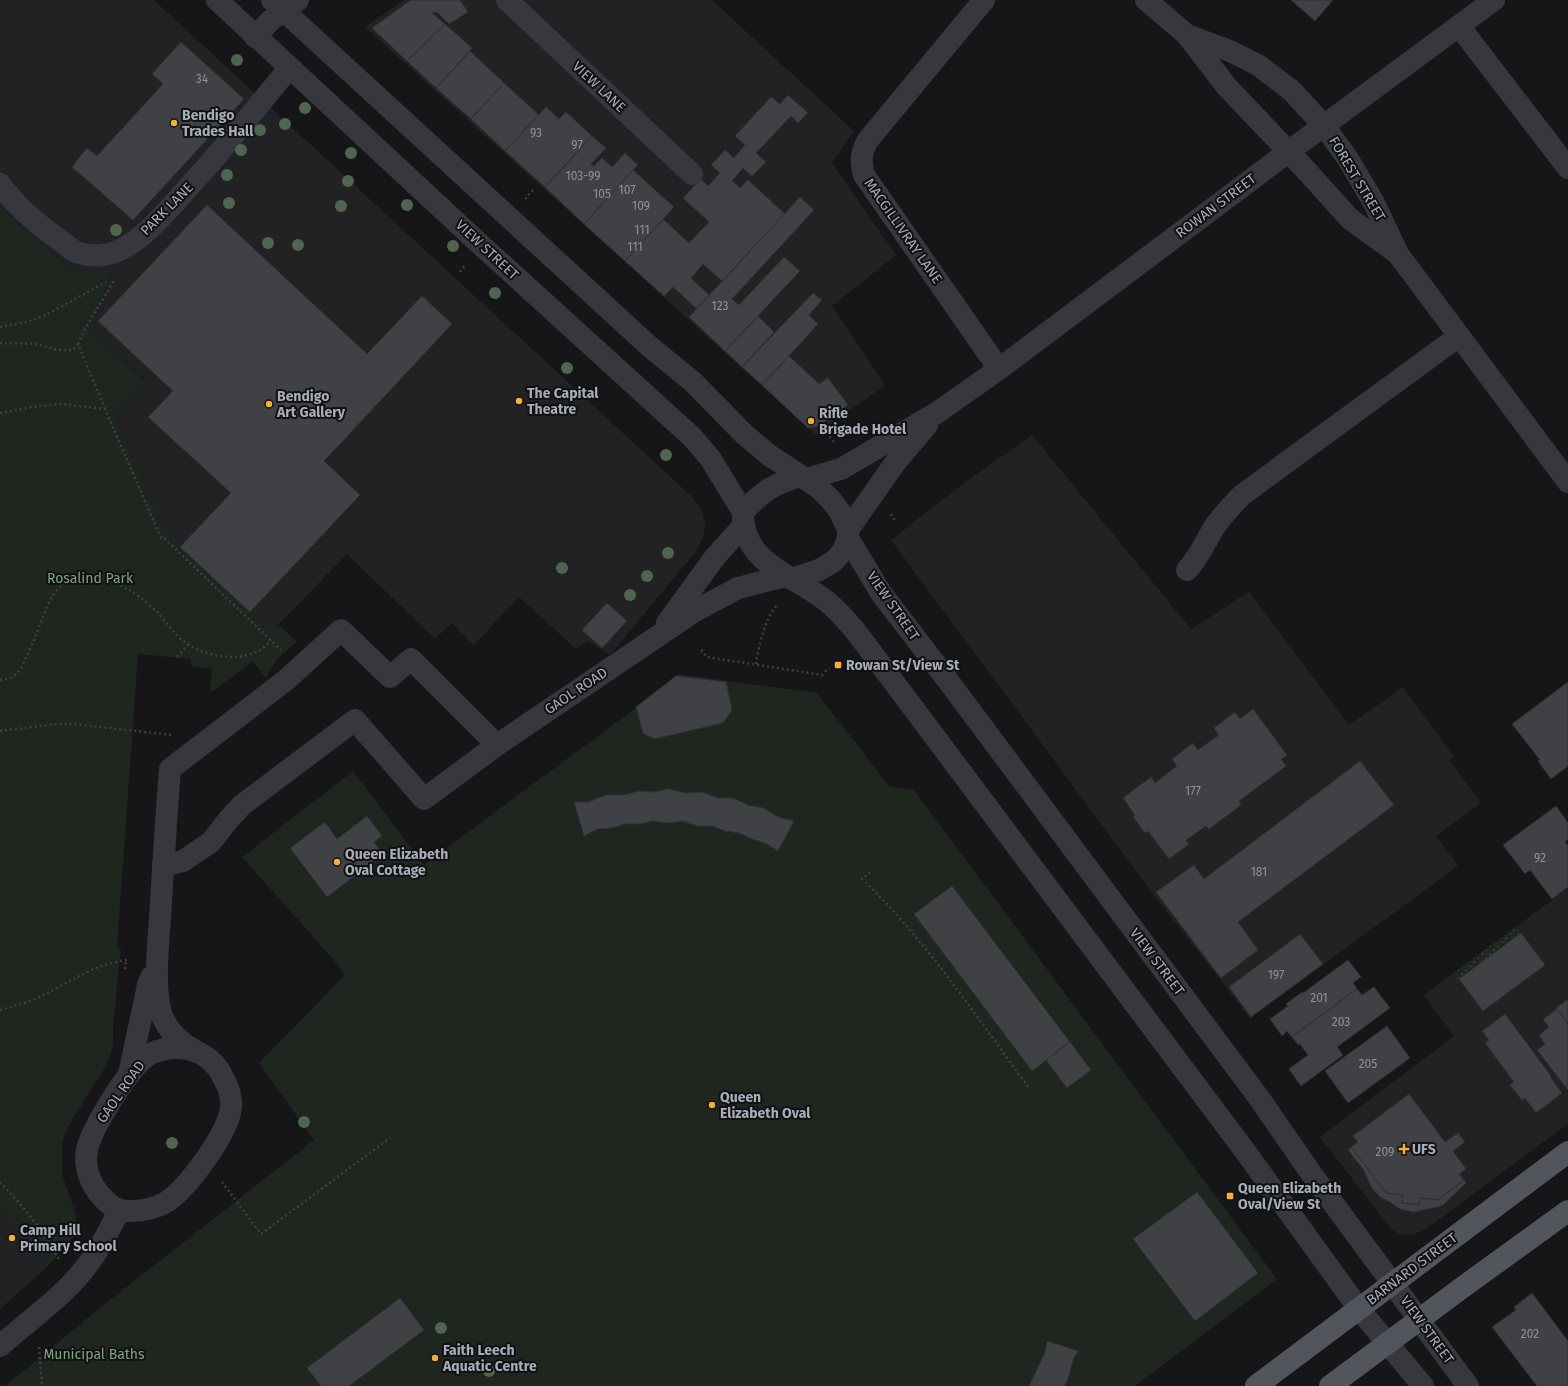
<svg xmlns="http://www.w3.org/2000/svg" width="1568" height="1386" font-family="'Fira Sans',sans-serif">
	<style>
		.built { fill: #222225 }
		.grass { fill: url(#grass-dots) }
		.green { fill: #1e261f }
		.building { fill: #404145; stroke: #303034 }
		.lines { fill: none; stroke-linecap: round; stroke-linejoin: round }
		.path { stroke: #3d3f44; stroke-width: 2.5; stroke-dasharray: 2 3; stroke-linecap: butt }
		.minor { stroke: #37383d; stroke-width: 22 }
		.major { stroke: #53555c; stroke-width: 22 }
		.tree { fill: #506452 }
		.poi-dot { fill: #f2b134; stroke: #111113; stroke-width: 1.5 }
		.labels { text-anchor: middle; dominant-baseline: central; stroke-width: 4; stroke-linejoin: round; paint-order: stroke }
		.number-label { font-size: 12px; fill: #8e929b }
		.street-label { font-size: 14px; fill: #a8adb8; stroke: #111113 }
		.poi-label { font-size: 14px; font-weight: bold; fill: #a8adb8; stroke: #111113; text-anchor: start }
		.park-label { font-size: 14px; fill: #7fa381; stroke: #111113 }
	</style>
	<defs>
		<pattern id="grass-dots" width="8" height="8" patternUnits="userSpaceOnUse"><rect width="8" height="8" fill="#1e261f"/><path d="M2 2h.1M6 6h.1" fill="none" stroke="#3c433d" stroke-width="1.8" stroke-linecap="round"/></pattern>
	</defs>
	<rect width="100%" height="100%" fill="#161618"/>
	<g class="built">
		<path d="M 0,0 L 154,0 L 689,494 L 701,508 L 705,521 L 704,534 L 697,550 L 610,655 L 588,641 L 576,649 L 519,597 L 474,645 L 452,623 L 435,639 L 347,554 L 278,625 L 274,621 L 268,628 L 177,543 L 179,541 L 162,523 L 161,520 L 153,514 L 143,490 L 147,486 L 114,414 L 146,381 L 92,331 L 111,272 L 103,274 L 94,275 L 85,275 L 75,272 L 67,266 L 0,207 Z"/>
		<path d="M 404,0 L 712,0 L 854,131 L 832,163 L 896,255 L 832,306 L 885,385 L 816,435 L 365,27 Z"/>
		<path d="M 1032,435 L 1191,629 L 1249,592 L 1349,725 L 1403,687 L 1454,757 L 1449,760 L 1481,803 L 1436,836 L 1458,866 L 1250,1018 L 1153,894 L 891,540 L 964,483 Z"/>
		<path d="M 1568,888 L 1568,1124 L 1426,1229 L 1412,1235 L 1399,1234 L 1393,1230 L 1387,1224 L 1320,1137 L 1454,1036 L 1424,995 Z"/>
		<path d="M 0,1211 L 49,1265 L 0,1309 Z"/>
	</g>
	<path class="grass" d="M 1516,927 L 1521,933 L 1459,979 L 1454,973 Z"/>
	<g class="green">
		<path d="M 0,207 L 67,266 C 81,275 95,277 111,271 L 92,331 L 146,382 L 114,414 L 147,486 L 143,490 L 153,498 L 157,507 L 153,514 L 161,520 L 162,523 L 179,541 L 177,543 L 268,627 L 274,621 L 297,642 L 278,658 L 266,678 L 253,661 L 213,691 L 210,691 L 212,669 L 191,666 L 191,659 L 138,654 L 117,947 L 121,948 L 113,1026 L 113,1046 L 110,1056 L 106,1066 L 69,1125 L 62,1143 L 62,1174 L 76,1215 L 76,1226 L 74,1236 L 49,1265 L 0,1211 Z"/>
		<path d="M 678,674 L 817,693 L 890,787 L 914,790 L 1277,1279 L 1135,1386 L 5,1386 L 101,1307 L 314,1140 L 259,1063 L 345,975 L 333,959 L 242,857 L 353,771 L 424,865 L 630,712 Z"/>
	</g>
	<g class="building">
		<path d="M 411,0 L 460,0 L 468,12 L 449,24 L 437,12 L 432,13 L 445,24 L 407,61 L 372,28 Z"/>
		<path d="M 1291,0 L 1333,0 L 1315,21 Z"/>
		<path d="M 445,24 L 472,48 L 436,88 L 407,61 Z"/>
		<path d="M 181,42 L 244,99 L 133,220 L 72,167 L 87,148 L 97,156 L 163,84 L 152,74 Z"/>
		<path d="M 470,51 L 504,83 L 471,119 L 436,88 Z"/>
		<path d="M 504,83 L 539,115 L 505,151 L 471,119 Z"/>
		<path d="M 788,95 L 808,113 L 798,123 L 791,116 L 756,153 L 766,162 L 752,176 L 743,168 L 732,181 L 740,188 L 748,180 L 785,214 L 722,281 L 703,264 L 691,278 L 709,295 L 697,309 L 673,287 L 664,296 L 625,261 L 663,219 L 689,243 L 709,222 L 683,198 L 701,179 L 708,186 L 720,173 L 711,165 L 725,150 L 734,158 L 745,145 L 735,136 L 771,97 L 780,104 Z"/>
		<path d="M 546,107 L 559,119 L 566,112 L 592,136 L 545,187 L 505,151 Z"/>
		<path d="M 592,136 L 606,148 L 591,164 L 594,166 L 602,158 L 612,167 L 625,153 L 638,165 L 584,224 L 545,187 Z"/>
		<path d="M 633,170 L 674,207 L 625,261 L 584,224 Z"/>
		<path d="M 800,197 L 814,210 L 732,299 L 739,305 L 784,257 L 800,271 L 725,351 L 689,317 Z"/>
		<path d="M 207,205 L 367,354 L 422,296 L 452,324 L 324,461 L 360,495 L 250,612 L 180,547 L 231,493 L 148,417 L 173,391 L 98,321 Z"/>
		<path d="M 813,293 L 822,300 L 809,315 L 818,324 L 762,385 L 742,367 Z"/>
		<path d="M 758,316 L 774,332 L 742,367 L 725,351 Z"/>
		<path d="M 789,356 L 819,384 L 828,378 L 848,405 L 819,426 L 808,428 L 762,385 Z"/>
		<path d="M 607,603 L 627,621 L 602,648 L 582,630 Z"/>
		<path d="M 676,676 L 726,682 L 732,710 L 723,723 L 654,739 L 643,733 L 636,707 Z"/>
		<path d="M 1568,682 L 1568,766 L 1551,779 L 1538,761 L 1540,760 L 1512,724 Z"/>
		<path d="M 1253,709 L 1287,755 L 1281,759 L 1286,766 L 1239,801 L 1241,805 L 1209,829 L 1206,826 L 1186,840 L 1189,844 L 1169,859 L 1148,831 L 1145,833 L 1133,817 L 1135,815 L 1123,798 L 1151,777 L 1155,783 L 1177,766 L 1172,759 L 1193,743 L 1198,750 L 1219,735 L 1214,728 L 1235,712 L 1240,719 Z"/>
		<path d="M 1360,761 L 1394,805 L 1238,922 L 1258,950 L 1221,978 L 1156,892 L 1194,865 L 1204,879 Z"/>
		<path d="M 669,789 L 686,793 L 702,792 L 718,798 L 733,798 L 748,805 L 764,808 L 778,817 L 794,821 L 778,851 L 767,844 L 752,839 L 739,833 L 725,831 L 712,826 L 697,826 L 683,821 L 668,823 L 653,821 L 639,824 L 625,824 L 612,828 L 597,829 L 584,836 L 574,802 L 589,802 L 605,795 L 624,795 L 639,791 L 654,792 Z"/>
		<path d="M 1556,806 L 1568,823 L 1568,839 L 1565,842 L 1568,846 L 1568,887 L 1552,899 L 1530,870 L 1525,874 L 1503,845 Z"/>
		<path d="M 367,816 L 382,836 L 374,842 L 383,854 L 327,897 L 290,848 L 325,822 L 337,839 Z"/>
		<path d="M 952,886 L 1070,1042 L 1032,1071 L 914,914 Z"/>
		<path d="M 1521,933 L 1545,965 L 1483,1011 L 1459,979 Z"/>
		<path d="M 1300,934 L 1323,964 L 1251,1017 L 1229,987 Z"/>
		<path d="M 1348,960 L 1361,977 L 1353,983 L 1357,989 L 1292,1037 L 1287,1031 L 1282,1036 L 1270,1019 L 1288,1006 L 1286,1004 L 1302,992 L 1303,993 Z"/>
		<path d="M 1374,987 L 1390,1008 L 1337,1047 L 1343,1055 L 1301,1086 L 1289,1069 L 1308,1055 L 1300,1044 L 1298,1045 L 1292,1037 L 1357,989 L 1362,995 Z"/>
		<path d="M 1568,999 L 1568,1024 L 1556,1008 Z"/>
		<path d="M 1557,1009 L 1568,1024 L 1568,1090 L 1537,1050 L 1545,1044 L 1539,1035 L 1549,1027 L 1543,1019 Z"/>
		<path d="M 1505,1014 L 1551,1076 L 1550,1077 L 1562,1093 L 1536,1113 L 1525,1098 L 1522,1100 L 1510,1085 L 1514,1082 L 1485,1043 L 1489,1040 L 1482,1031 Z"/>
		<path d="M 1387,1026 L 1410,1058 L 1348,1103 L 1325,1071 Z"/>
		<path d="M 1070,1042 L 1091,1070 L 1067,1088 L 1046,1060 Z"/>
		<path d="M 1409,1094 L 1445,1142 L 1458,1133 L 1465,1142 L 1453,1151 L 1466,1169 L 1459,1174 L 1464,1180 L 1438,1200 L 1420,1198 L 1419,1205 L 1402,1203 L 1403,1195 L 1386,1193 L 1351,1147 L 1358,1142 L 1353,1136 Z"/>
		<path d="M 1351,1147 L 1386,1193 L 1403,1195 L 1402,1203 L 1419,1205 L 1420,1198 L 1438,1200 L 1464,1180 L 1466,1183 L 1443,1205 L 1437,1207 L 1413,1212 L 1400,1209 L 1390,1202 L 1381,1198 L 1372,1188 L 1363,1169 L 1348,1150 Z"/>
		<path d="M 1197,1192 L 1258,1273 L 1195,1321 L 1133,1239 Z"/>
		<path d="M 1532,1293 L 1568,1341 L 1568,1386 L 1537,1386 L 1492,1327 L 1516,1310 L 1514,1307 Z"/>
		<path d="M 400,1298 L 424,1330 L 349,1386 L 321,1386 L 307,1368 Z"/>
		<path d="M 1047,1341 L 1079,1351 L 1074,1357 L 1067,1382 L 1064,1386 L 1029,1386 L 1045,1352 Z"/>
	</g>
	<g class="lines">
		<g class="path">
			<path d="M 525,199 L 534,189"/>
			<path d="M 460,272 L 465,265"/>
			<path d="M 0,327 L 27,322 L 46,315 L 106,282"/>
			<path d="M 0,343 L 37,344 L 58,350 L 73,350 L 78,344 L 105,409"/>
			<path d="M 78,344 L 85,329 L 115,279"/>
			<path d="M 0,413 L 39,406 L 62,404 L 105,409 L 161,538 L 165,539 L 281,650"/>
			<path d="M 826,433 L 835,443"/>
			<path d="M 891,514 L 896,522"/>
			<path d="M 701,650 L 707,657 L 822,675 L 829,668"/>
			<path d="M 177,657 L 188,645"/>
			<path d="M 756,664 C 759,645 764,620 777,605"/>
			<path d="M 0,680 C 9,679 14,677 20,670 C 29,653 36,635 43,617 C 47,607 51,595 59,588 C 88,560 134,589 156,611 C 165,620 172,632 182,640 C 202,656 234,662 257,652 C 262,650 267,644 271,640"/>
			<path d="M 0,731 L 56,724 L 72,724 L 172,735"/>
			<path d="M 870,872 L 862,879 C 927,941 976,1017 1030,1089"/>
			<path d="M 125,969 L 126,960"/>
			<path d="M 0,1010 C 11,1007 22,1004 33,1000 C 65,986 92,964 127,960"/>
			<path d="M 0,1182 L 23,1207 L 36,1224 L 59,1259"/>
			<path d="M 222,1182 L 261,1234 L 390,1138"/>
			<path d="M 39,1347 L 42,1386"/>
		</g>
		<g class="minor">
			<path d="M 217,0 L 482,246 L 692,437 L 710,458 L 743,512"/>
			<path d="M 272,0 L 649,346 L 693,382 L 744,434 L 769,455 L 819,488 L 831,500 L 840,512 L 848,530 L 848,538 L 843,551 L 834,561 L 819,570 L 792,579"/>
			<path d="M 507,0 L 692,174"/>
			<path d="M 984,0 L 868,140 C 861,152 860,161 864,175 L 999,369"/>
			<path d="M 1146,0 L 1187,35 L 1227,87 L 1304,168 L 1350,219 L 1397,253"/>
			<path d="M 1459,26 L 1568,168"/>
			<path d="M 1187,35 L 1230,51 L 1258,65 L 1292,91 L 1324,126 L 1348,159 L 1374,203 L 1398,254 L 1568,482"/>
			<path d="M 255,37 L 271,20 L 298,0"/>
			<path d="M 0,184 C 16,207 41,227 64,243 C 68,246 72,250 76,252 C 85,255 95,256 103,255 C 135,251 165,213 185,191 C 222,151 255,110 289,68"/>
			<path d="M 800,476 C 773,484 762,492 743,512 C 742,563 791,574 825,600 C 837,609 847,621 857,633 L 1242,1147 L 1359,1309 L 1423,1386"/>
			<path d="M 806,479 L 841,469 L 938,412 L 999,369 L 1288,152 L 1494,0"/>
			<path d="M 848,530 L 895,463 L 927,425"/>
			<path d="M 848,538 L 881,593 L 946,678 L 1259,1098 L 1313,1176 L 1468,1386"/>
			<path d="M 1187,570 C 1199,557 1206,541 1215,526 C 1223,515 1232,505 1242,495 L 1459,336"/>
			<path d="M 667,623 L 715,557 L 743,526"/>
			<path d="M 163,866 L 183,861 L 211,842 L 229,819 L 242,805 L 355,720 L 424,799 L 497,745 L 695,611 L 738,588 L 785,576"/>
			<path d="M 172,1048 C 191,1047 208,1054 219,1070 C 226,1082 232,1093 231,1107 C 229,1132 189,1186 168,1201 C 157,1208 143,1211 131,1211 C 118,1212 110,1206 102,1197 C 90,1184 84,1167 87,1150 C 91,1129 129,1068 147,1056 C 154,1051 163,1049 172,1048 Z"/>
			<path d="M 194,1050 C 181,1043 169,1032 163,1018 C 153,996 158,943 160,918 C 163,869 166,819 170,769 L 286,680 L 341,630 L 390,677 L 411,659 L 497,745"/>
			<path d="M 129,1074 L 148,985 L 151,977"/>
			<path d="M 0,1346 C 31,1318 67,1295 91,1260 C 102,1245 111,1227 119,1210"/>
		</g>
		<g class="major">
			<path d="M 1256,1386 L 1568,1152"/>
			<path d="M 1330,1386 L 1463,1287 L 1568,1211"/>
		</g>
	</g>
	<g class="tree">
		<circle cx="237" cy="60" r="6"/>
		<circle cx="305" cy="108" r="6"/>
		<circle cx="285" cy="124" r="6"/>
		<circle cx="260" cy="130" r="6"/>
		<circle cx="241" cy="150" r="6"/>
		<circle cx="351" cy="153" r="6"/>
		<circle cx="227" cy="175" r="6"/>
		<circle cx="348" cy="181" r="6"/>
		<circle cx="229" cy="203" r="6"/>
		<circle cx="407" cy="205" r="6"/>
		<circle cx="341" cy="206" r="6"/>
		<circle cx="116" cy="230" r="6"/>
		<circle cx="268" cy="243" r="6"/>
		<circle cx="298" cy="245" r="6"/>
		<circle cx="453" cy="246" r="6"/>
		<circle cx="495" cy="293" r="6"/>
		<circle cx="567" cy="368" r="6"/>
		<circle cx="666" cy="455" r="6"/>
		<circle cx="668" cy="553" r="6"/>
		<circle cx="562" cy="568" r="6"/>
		<circle cx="647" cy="576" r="6"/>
		<circle cx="630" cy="595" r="6"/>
		<circle cx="304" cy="1122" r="6"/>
		<circle cx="172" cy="1143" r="6"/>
		<circle cx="441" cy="1328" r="6"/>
		<circle cx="489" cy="1371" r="6"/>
	</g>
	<g class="poi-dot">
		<circle cx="174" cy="123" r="4"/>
		<circle cx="519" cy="401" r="4"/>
		<circle cx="269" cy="404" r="4"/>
		<circle cx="811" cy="421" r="4"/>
		<rect x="834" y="661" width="8" height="8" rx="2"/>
		<circle cx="337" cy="862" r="4"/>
		<circle cx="712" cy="1105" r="4"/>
		<path d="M1402 1143h4v4h4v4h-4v4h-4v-4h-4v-4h4z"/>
		<rect x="1226" y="1192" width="8" height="8" rx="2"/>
		<circle cx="12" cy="1238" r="4"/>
		<circle cx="435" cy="1358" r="4"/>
	</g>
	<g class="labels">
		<g class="number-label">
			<text x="202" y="79">34</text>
			<text x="536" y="133">93</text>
			<text x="577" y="145">97</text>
			<text x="583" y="176">103-99</text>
			<text x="627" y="190">107</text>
			<text x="602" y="194">105</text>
			<text x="641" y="206">109</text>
			<text x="642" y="230">111</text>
			<text x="635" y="247">111</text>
			<text x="720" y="306">123</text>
			<text x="1193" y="791">177</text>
			<text x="1540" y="858">92</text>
			<text x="1259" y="872">181</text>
			<text x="1276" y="975">197</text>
			<text x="1319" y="998">201</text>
			<text x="1341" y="1022">203</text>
			<text x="1368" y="1064">205</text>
			<text x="1385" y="1152">209</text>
			<text x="1530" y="1334">202</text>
		</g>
		<g class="street-label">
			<text transform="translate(599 87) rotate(43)">VIEW LANE</text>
			<text transform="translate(1357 179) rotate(59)">FOREST STREET</text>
			<text transform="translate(1216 206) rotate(-37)">ROWAN STREET</text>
			<text transform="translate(167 209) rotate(-45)">PARK LANE</text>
			<text transform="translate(903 231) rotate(55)">MACGILLIVRAY LANE</text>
			<text transform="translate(487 250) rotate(43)">VIEW STREET</text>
			<text transform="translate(893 606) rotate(55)">VIEW STREET</text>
			<text transform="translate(576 691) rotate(-34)">GAOL ROAD</text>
			<text transform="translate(1157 962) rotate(53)">VIEW STREET</text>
			<text transform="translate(121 1092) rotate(-55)">GAOL ROAD</text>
			<text transform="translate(1412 1269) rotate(-37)">BARNARD STREET</text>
			<text transform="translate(1427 1330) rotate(54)">VIEW STREET</text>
		</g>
		<g class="poi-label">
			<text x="182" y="115">Bendigo<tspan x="182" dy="16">Trades Hall</tspan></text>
			<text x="527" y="393">The Capital<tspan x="527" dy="16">Theatre</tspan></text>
			<text x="277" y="396">Bendigo<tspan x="277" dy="16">Art Gallery</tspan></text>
			<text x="819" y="413">Rifle<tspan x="819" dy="16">Brigade Hotel</tspan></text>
			<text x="846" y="665">Rowan St/View St</text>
			<text x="345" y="854">Queen Elizabeth<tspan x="345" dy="16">Oval Cottage</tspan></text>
			<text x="720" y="1097">Queen<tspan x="720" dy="16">Elizabeth Oval</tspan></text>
			<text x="1412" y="1149">UFS</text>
			<text x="1238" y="1188">Queen Elizabeth<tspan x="1238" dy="16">Oval/View St</tspan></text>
			<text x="20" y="1230">Camp Hill<tspan x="20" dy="16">Primary School</tspan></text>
			<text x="443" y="1350">Faith Leech<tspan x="443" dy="16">Aquatic Centre</tspan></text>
		</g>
		<g class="park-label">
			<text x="90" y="578">Rosalind Park</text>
			<text x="94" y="1354">Municipal Baths</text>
		</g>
	</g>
</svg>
